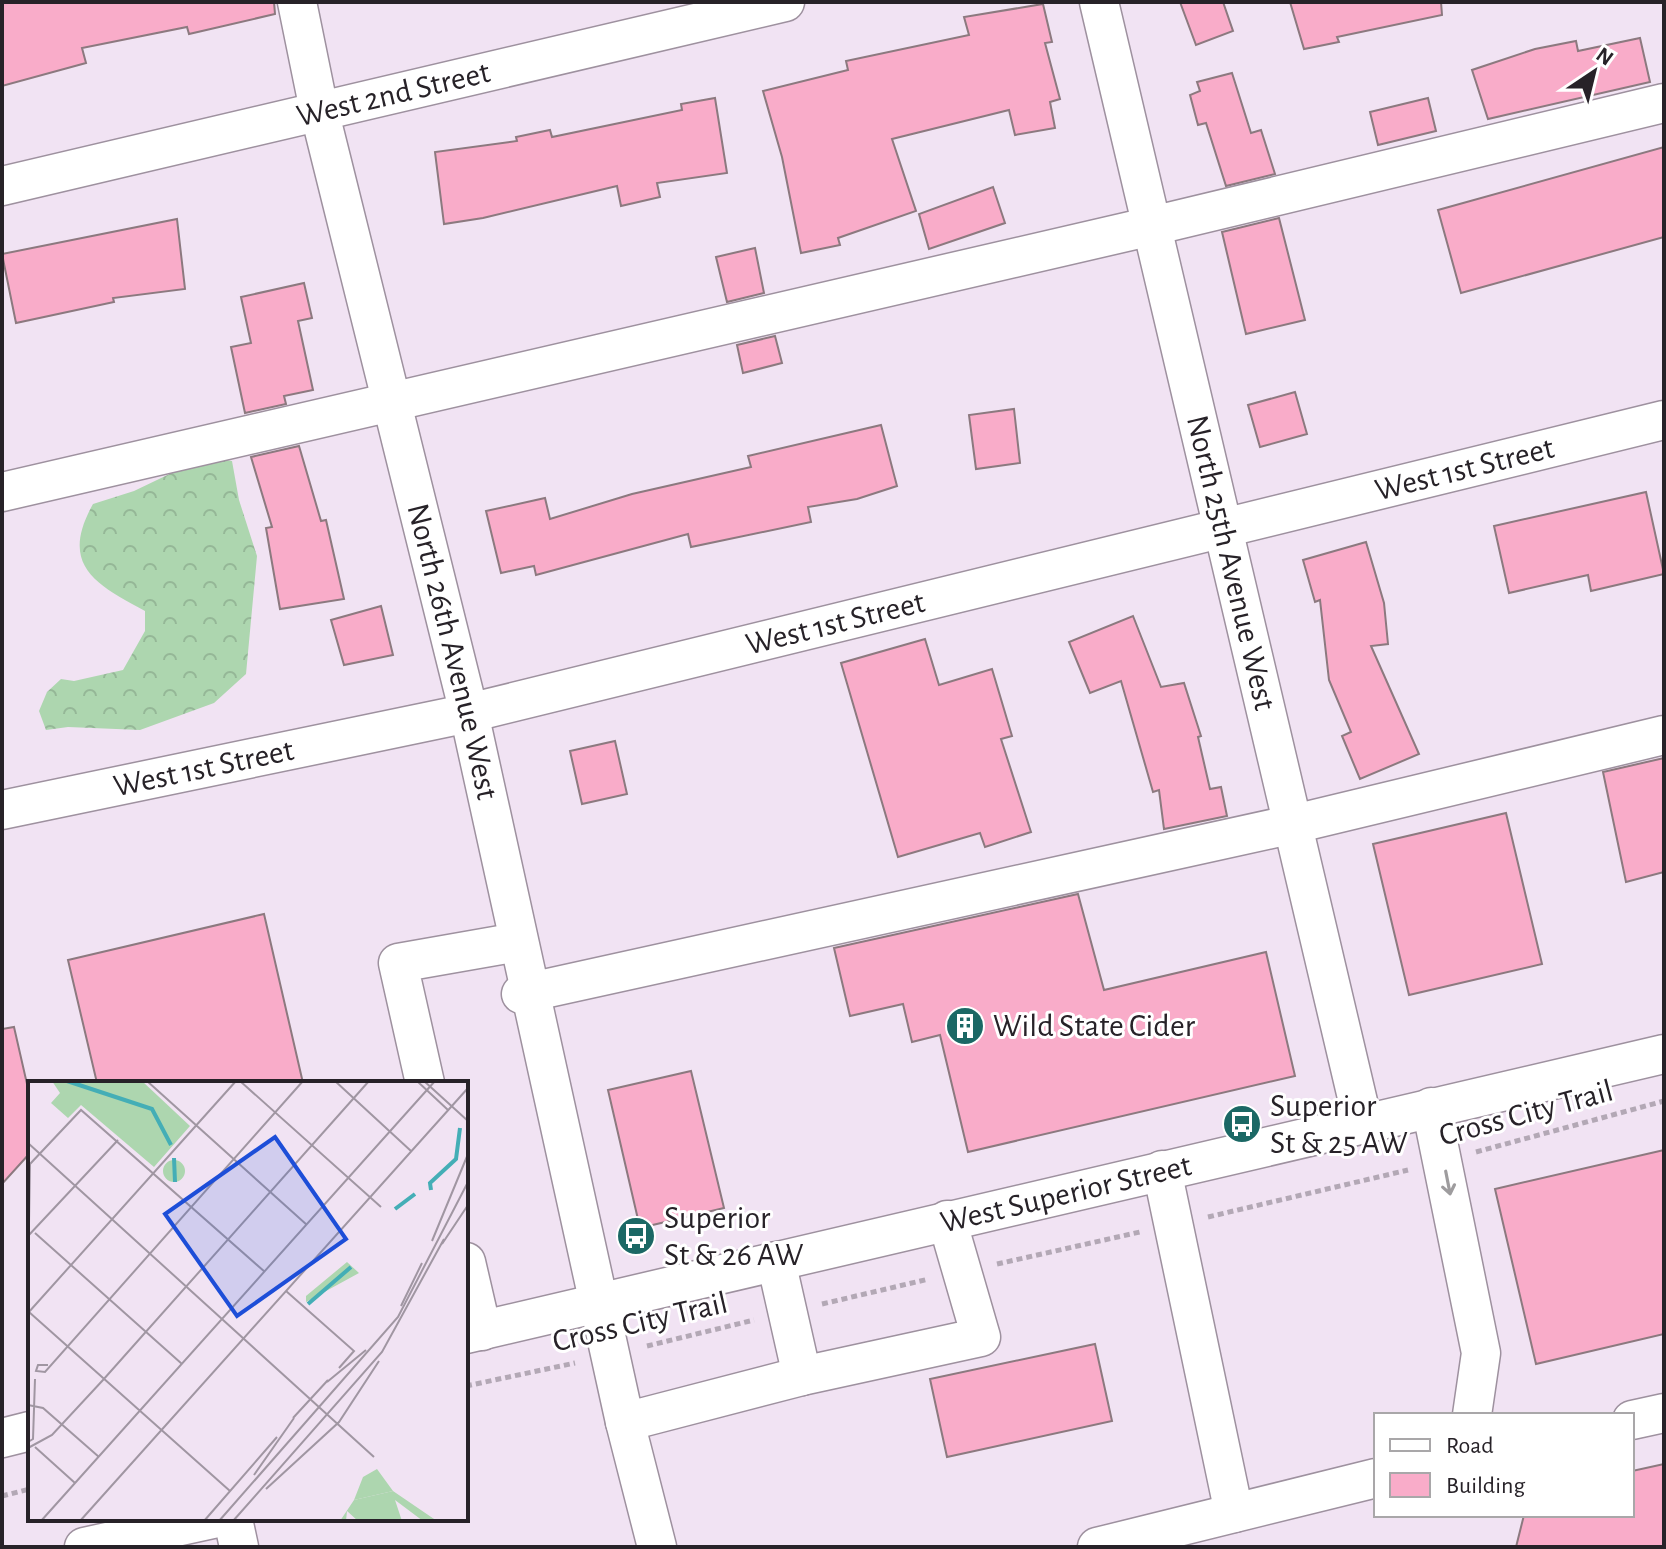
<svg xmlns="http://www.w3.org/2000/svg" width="1666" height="1549" font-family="'Alegreya Sans',sans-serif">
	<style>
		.forest { fill: url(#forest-crowns) }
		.building { fill: #f9acc9; stroke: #8c797f; stroke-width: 2 }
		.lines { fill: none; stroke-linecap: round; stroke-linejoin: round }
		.minor-casing { stroke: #9e919f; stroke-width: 41 }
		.path { stroke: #b3a8b5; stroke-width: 5; stroke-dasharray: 6 4; stroke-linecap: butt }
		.minor { stroke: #fff; stroke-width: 38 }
		.oneway { stroke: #9e9c9e }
		.labels { text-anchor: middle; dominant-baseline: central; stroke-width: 6; stroke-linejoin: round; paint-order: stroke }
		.street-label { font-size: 32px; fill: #272228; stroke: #fff }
		.poi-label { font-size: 32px; fill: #272228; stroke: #fff; text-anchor: start }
		.inset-river { fill: none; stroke: #44aeb6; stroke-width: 4 }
		.inset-road { fill: none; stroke: #a096a2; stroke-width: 2 }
		.view { fill: #1d4ed8; fill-opacity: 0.15; stroke: #1d4ed8; stroke-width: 4 }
		.inset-edge { fill: none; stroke: #272228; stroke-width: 4 }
	</style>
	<defs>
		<pattern id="forest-crowns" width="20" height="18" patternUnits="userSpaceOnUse" patternTransform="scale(2)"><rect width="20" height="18" fill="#add6af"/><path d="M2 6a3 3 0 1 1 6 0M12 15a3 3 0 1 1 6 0" fill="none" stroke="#95b797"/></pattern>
	</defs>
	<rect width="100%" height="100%" fill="#f1e3f3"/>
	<path class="forest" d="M 205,457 L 232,461 L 239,500 L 257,556 L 246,674 L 214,703 L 140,730 L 68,727 L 46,730 L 39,711 L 47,692 L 61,679 L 74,681 L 123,670 L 145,631 L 145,611 C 95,584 59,565 93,504 L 134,491 Z"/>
	<g class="building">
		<path d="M 2,2 L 274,2 L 275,14 L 189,34 L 187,27 L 82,48 L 86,63 L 2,86 Z"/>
		<path d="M 1180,2 L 1223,2 L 1233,31 L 1196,45 Z"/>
		<path d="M 1290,2 L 1441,2 L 1442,15 L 1337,37 L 1339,42 L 1304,49 Z"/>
		<path d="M 1043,4 L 1052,42 L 1045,43 L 1060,99 L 1050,102 L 1055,128 L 1015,135 L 1009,110 L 892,139 L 916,211 L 838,238 L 840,245 L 801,253 L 782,157 L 763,91 L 848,70 L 846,61 L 969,35 L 964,17 Z"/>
		<path d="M 1640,38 L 1650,82 L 1488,119 L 1472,70 L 1535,49 L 1576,41 L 1578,51 Z"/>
		<path d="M 1232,73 L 1251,133 L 1261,130 L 1275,174 L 1226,186 L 1206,123 L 1198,125 L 1190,95 L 1200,91 L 1197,82 Z"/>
		<path d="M 715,98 L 727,173 L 657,183 L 660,197 L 621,206 L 617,186 L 483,218 L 444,224 L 435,152 L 517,141 L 516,137 L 550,130 L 552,137 L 682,110 L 681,104 Z"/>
		<path d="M 1428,98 L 1436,131 L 1378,145 L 1370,112 Z"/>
		<path d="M 1664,147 L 1664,237 L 1461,293 L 1438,210 Z"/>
		<path d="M 993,187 L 1005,223 L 929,249 L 919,214 Z"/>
		<path d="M 1279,218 L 1305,320 L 1246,334 L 1222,232 Z"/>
		<path d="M 177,219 L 185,289 L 113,298 L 114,302 L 16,323 L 2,254 Z"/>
		<path d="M 755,248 L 764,293 L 727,302 L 716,257 Z"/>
		<path d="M 304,283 L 312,318 L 298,321 L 313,390 L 284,396 L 286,404 L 245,413 L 231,347 L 251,343 L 241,297 Z"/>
		<path d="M 775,336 L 782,363 L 743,373 L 737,345 Z"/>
		<path d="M 1295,392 L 1307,434 L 1260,447 L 1248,405 Z"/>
		<path d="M 1014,409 L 1020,463 L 976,469 L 969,415 Z"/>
		<path d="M 881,425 L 897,486 L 857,499 L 808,507 L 811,522 L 691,547 L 688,534 L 536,575 L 534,566 L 501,573 L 486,511 L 545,498 L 550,519 L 632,494 L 751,467 L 748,456 Z"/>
		<path d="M 299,446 L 321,521 L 326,520 L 344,599 L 280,609 L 266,528 L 272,527 L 251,457 Z"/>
		<path d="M 1646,492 L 1664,574 L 1591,591 L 1588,575 L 1509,593 L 1494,526 Z"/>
		<path d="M 1366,542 L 1384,603 L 1388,644 L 1371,646 L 1419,754 L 1360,779 L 1342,736 L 1351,732 L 1329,680 L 1320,600 L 1315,602 L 1303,560 Z"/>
		<path d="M 381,606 L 393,655 L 344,665 L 331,620 Z"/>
		<path d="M 1133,616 L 1161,687 L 1184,683 L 1201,736 L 1198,737 L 1210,789 L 1221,787 L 1227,816 L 1164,829 L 1159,790 L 1153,792 L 1121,681 L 1090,693 L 1069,642 Z"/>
		<path d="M 925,639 L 939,685 L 992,669 L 1012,736 L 1001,739 L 1031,832 L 985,847 L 980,833 L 898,857 L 841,663 Z"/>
		<path d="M 615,741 L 627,794 L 582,804 L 570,751 Z"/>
		<path d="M 1664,758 L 1664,872 L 1626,882 L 1603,772 Z"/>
		<path d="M 1506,813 L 1542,964 L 1409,995 L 1373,844 Z"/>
		<path d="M 1078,894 L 1104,990 L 1266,952 L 1295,1076 L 968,1152 L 940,1035 L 912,1042 L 903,1004 L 850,1016 L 834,948 Z"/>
		<path d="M 264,914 L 303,1083 L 97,1083 L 68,960 Z"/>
		<path d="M 14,1027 L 30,1097 L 30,1153 L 2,1184 L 2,1029 Z"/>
		<path d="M 691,1071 L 724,1208 L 640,1228 L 608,1090 Z"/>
		<path d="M 1664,1150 L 1664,1334 L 1536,1364 L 1495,1189 Z"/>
		<path d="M 1095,1344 L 1112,1421 L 947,1457 L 930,1379 Z"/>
		<path d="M 1664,1464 L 1664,1547 L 1516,1547 L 1524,1515 L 1632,1515 L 1632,1471 Z"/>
	</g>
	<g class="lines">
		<g class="minor-casing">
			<g id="minor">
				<path id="s1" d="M 297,2 L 319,110 L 469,713 L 625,1422 L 802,1376 L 981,1337 L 947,1220"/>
				<path id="s2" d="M 1099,2 L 1363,1123"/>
				<path id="s3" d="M 2,186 L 785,2"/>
				<path d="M 2,492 L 1152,226 L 1664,103"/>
				<path id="s4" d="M 2,810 L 469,713 L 1664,420"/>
				<path d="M 521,994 L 1294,824 L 1664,735"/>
				<path d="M 425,1083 L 398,963 L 518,942"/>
				<path d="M 1431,1107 L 1481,1353 L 1472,1415"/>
				<path d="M 1162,1170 L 1234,1513"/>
				<path d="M 776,1261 L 802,1376"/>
				<path d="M 466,1262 L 482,1331"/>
				<path id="s5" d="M 466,1334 L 1664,1054"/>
				<path d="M 1632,1420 L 1664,1413"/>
				<path d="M 625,1422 L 657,1547"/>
				<path d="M 2,1438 L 30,1431"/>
				<path d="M 233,1519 L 239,1547"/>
				<path d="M 84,1547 L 213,1519"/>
				<path d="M 1097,1547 L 1376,1478"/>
			</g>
		</g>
		<g class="path">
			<path d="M 1476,1152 L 1664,1101"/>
			<path d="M 1208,1217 L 1408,1170"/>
			<path d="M 997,1264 L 1140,1232"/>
			<path d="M 822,1304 L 929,1279"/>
			<path d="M 647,1346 L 754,1320"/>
			<path d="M 466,1386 L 575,1363"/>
			<path d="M 2,1496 L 30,1489"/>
		</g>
		<use href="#minor" class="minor"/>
	</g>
	<defs><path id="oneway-shaft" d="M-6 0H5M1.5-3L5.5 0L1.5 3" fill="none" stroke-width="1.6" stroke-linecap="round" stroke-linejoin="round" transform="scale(2)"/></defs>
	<use class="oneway" href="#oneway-shaft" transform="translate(1448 1183) rotate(79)"/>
	<defs>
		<g id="building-disc" transform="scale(2)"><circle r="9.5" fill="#1b6865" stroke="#fff"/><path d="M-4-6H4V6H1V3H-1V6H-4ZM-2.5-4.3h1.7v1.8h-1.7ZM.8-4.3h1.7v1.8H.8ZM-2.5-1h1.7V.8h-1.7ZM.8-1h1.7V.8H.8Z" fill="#fff"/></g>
		<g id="bus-disc" transform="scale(2)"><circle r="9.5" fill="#1b6865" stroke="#fff"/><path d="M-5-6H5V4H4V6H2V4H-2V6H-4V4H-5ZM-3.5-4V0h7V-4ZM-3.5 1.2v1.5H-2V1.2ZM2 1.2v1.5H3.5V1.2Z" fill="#fff"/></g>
	</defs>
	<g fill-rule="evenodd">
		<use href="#building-disc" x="965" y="1026"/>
		<use href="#bus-disc" x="1242" y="1124"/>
		<use href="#bus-disc" x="636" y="1236"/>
	</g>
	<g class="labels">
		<g class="street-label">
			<text stroke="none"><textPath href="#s3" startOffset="402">West 2nd Street</textPath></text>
			<text stroke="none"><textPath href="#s4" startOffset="1502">West 1st Street</textPath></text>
			<text stroke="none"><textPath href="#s2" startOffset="576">North 25th Avenue West</textPath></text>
			<text stroke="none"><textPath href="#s4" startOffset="854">West 1st Street</textPath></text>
			<text stroke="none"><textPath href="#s1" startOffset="668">North 26th Avenue West</textPath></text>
			<text stroke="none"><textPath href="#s4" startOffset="206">West 1st Street</textPath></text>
			<text transform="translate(1526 1113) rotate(-15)">Cross City Trail</text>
			<text stroke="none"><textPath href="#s5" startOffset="616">West Superior Street</textPath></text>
			<text transform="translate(640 1322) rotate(-13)">Cross City Trail</text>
		</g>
		<g class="poi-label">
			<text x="993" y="1026">Wild State Cider</text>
			<text x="1270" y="1106">Superior<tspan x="1270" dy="37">St &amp; 25 AW</tspan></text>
			<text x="664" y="1218">Superior<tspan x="664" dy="37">St &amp; 26 AW</tspan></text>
		</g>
	</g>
	<g transform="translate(28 1081)">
		<rect width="440" height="440" fill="#f1e3f3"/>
		<path d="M 24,0 L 114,0 L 162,45 L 126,86 L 53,24 L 40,37 L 23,22 L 32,12 ZM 365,410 L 409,440 L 395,440 L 367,419 L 374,440 L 330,440 L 319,430 L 318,440 L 312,440 L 326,419 Z" fill="#add6af"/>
		<path d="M135 90a11 11 0 1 1 22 0a11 11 0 1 1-22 0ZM 319,181 L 331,192 L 278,221 L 278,215 ZM 349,388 L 365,410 L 326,419 L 335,396 Z" fill="#add6af"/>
		<path class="inset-river" d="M 39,0 L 124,28 L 143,64M 146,77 L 147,101M 403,109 L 402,102 L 428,78 L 432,47M 367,128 L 387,113M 280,223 L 323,186"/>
		<path class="inset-road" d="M 119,0 L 279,144M 212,0 L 353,126M 307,0 L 383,70M 389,0 L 420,29M 396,0 L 440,40M 0,62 L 346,376M 7,152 L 154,283M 0,155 L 90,59M 404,160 L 440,73M 414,163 L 440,124M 0,202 L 2,83 L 53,29 L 237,191M 258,210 L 326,270 L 311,287M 373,225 L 394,182M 1,231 L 202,410M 0,232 L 208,0M 20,284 L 10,284 L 8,290 L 17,291 L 275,0M 299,301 L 338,269M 0,324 L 15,327 L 71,376M 265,337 L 300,299M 0,361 L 5,358 L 7,298M 7,366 L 47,402M 0,367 L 24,354 L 75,299 L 341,0M 226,394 L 266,337M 238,408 L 311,341 L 351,280M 13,440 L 407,0M 52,440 L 440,7M 176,440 L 249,356M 191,440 L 370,236 L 440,101M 205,440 L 354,271 L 416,158"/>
		<path class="view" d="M 247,56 L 318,158 L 209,235 L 137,133 Z"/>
		<rect width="440" height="440" class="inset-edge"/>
	</g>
	<rect width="1666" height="1549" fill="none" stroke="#272228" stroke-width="8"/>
	<rect x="1374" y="1413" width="260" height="104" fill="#ffffff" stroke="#a9a7a9" stroke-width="2"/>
	<rect x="1390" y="1439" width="40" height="12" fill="#ffffff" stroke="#a9a7a9" stroke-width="2"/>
	<text x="1446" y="1453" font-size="24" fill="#272228">Road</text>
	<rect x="1390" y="1473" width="40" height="24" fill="#f9acc9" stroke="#a9a7a9" stroke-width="2"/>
	<text x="1446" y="1493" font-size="24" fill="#272228">Building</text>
	<g transform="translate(1594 72) rotate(35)" stroke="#ffffff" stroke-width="6" paint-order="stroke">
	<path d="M0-6L14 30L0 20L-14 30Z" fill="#272228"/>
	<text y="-12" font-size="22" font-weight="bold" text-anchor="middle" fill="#272228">N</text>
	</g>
</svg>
